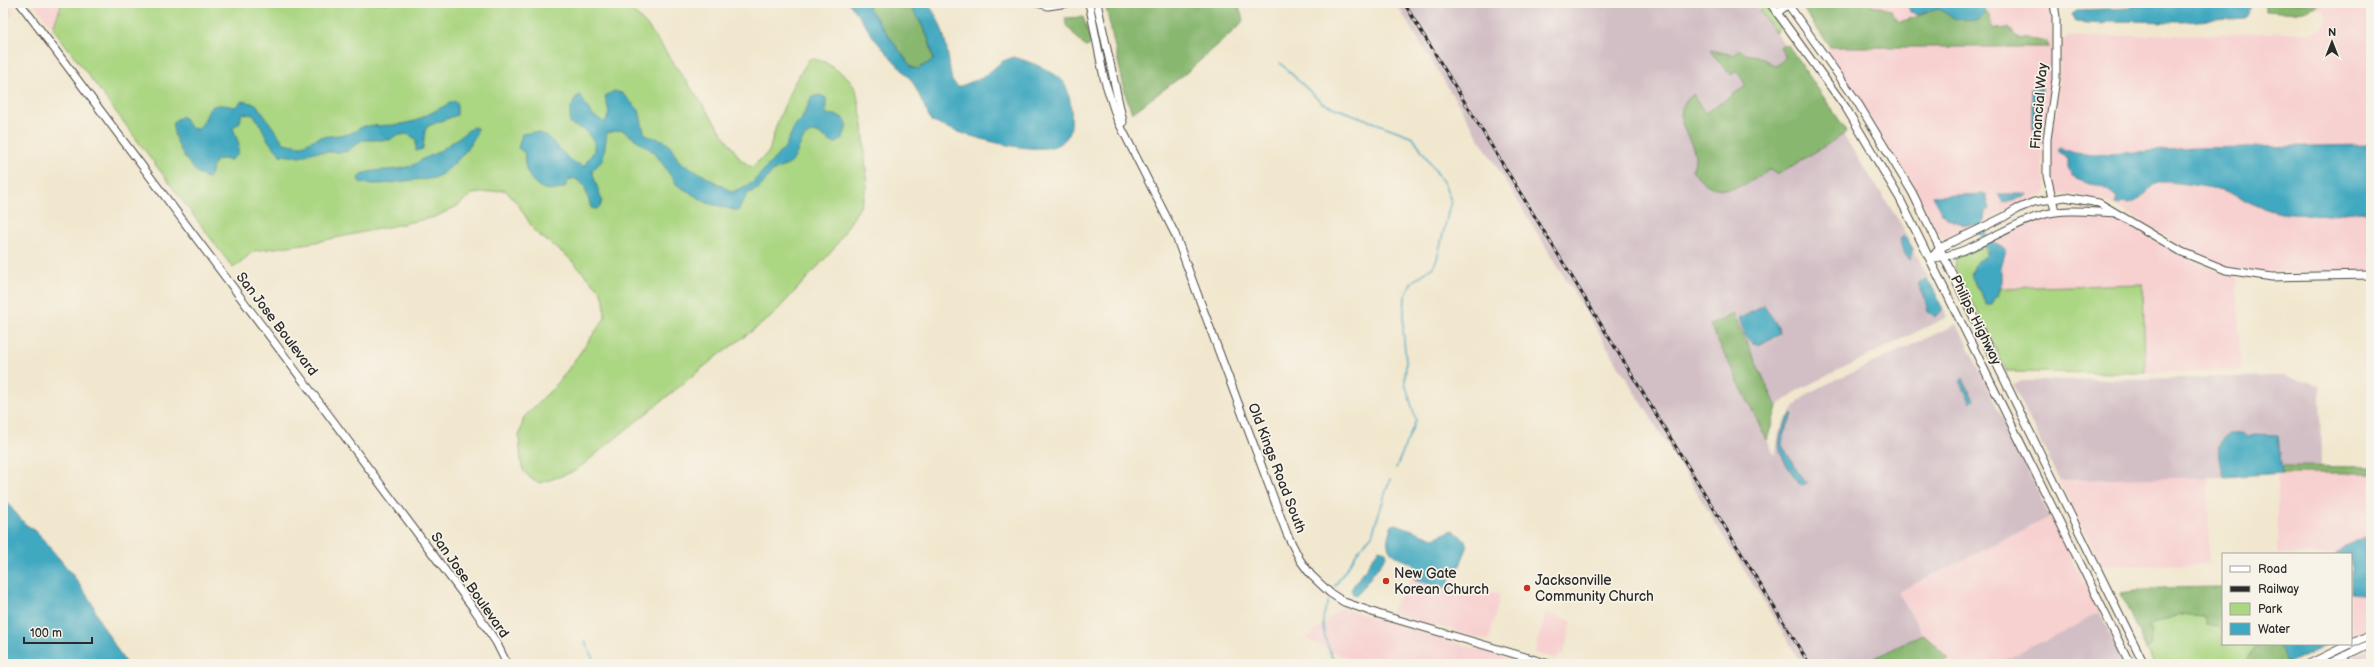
<svg xmlns="http://www.w3.org/2000/svg" width="2374" height="667" font-family="'Balsamiq Sans',sans-serif">
	<style>
		.built { fill: #f7d0d0 }
		.industrial { fill: #d2bec5; fill-rule: evenodd }
		.green { fill: #abd682; stroke: #6b8056 }
		.forest { fill: #88b770; stroke: #5a714e }
		.water { fill: #40a8c0; stroke: #366a76 }
		.lines { fill: none; stroke-linecap: round; stroke-linejoin: round }
		.stream { stroke: #40a8c0; stroke-width: 1.5 }
		.secondary-casing { stroke: #494743; stroke-width: 9 }
		.primary-casing { stroke: #494743; stroke-width: 9 }
		.secondary { stroke: #fff; stroke-width: 7 }
		.primary { stroke: #fff; stroke-width: 7 }
		.rail-casing { stroke: #2b2b2b; stroke-width: 3 }
		.rail { stroke: #f7f3e8; stroke-width: 1.5; stroke-dasharray: 4.5; stroke-linecap: butt }
		.poi-dot { fill: #c8321e; stroke: #f7f3e8; stroke-width: 1.5 }
		.labels { text-anchor: middle; dominant-baseline: central; stroke-width: 3.5; stroke-linejoin: round; paint-order: stroke }
		.street-label { font-size: 14px; fill: #2b2b2b; stroke: #f7f3e8 }
		.poi-label { font-size: 14px; fill: #2b2b2b; stroke: #f7f3e8; text-anchor: start }
	</style>
	<rect width="100%" height="100%" fill="#f7f3e8"/>
	<filter id="ink" filterUnits="userSpaceOnUse"><feTurbulence type="fractalNoise" baseFrequency=".025" numOctaves="2"/><feDisplacementMap in="SourceGraphic" scale="8" xChannelSelector="R" yChannelSelector="G"/><feConvolveMatrix kernelMatrix="1 2 1 2 8 2 1 2 1" color-interpolation-filters="sRGB"/></filter>
	<filter id="wash" filterUnits="userSpaceOnUse"><feTurbulence type="fractalNoise" baseFrequency=".012" numOctaves="4" result="noise"/><feDisplacementMap in="SourceGraphic" scale="16" xChannelSelector="R" yChannelSelector="G"/><feGaussianBlur stdDeviation="0.9" result="paint"/><feColorMatrix in="noise" values="0 0 0 0 0 0 0 0 0 0 0 0 0 0 0 0 0 1.4 0 .05"/><feComposite in="paint" operator="in"/></filter>
	<g filter="url(#wash)">
		<rect width="100%" height="100%" fill="#f1e7ce"/>
		<g class="built">
			<path d="M 3,3 L 7,3 L 15,13 L 3,23 Z"/>
			<path d="M 33,3 L 62,3 L 53,28 Z"/>
			<path d="M 1867,3 L 1909,3 L 1910,10 L 1917,15 L 1910,20 L 1899,22 L 1889,10 Z"/>
			<path d="M 1983,3 L 2050,3 L 2052,18 L 2051,89 L 2044,126 L 2042,157 L 2046,191 L 2043,196 L 2019,204 L 1995,217 L 1945,239 L 1938,233 L 1924,204 L 1825,47 L 2049,47 L 2047,41 L 2018,38 L 2009,28 L 1993,29 L 1989,15 L 1985,12 Z"/>
			<path d="M 2319,3 L 2371,3 L 2371,145 L 2193,148 L 2094,155 L 2058,151 L 2068,158 L 2068,167 L 2079,180 L 2101,187 L 2113,194 L 2120,203 L 2136,203 L 2147,191 L 2164,182 L 2224,191 L 2267,210 L 2282,213 L 2361,211 L 2371,213 L 2371,272 L 2256,272 L 2230,268 L 2198,256 L 2125,211 L 2104,201 L 2078,195 L 2059,193 L 2054,190 L 2050,145 L 2057,110 L 2062,40 L 2067,37 L 2312,32 L 2322,29 L 2325,25 L 2326,16 L 2323,10 L 2315,7 Z"/>
			<path d="M 2074,215 L 2109,218 L 2124,223 L 2191,261 L 2237,277 L 2241,370 L 2145,373 L 2143,285 L 2001,288 L 2001,267 L 2006,250 L 1996,242 L 1997,237 L 2045,217 Z"/>
			<path d="M 2371,473 L 2371,534 L 2344,547 L 2336,554 L 2277,554 L 2278,502 L 2276,474 Z"/>
			<path d="M 2208,477 L 2209,564 L 2102,566 L 2059,480 Z"/>
			<path d="M 2050,517 L 2100,613 L 1997,664 L 1952,664 L 1923,634 L 1898,592 Z"/>
			<path d="M 1413,576 L 1416,581 L 1467,596 L 1469,586 L 1500,595 L 1489,641 L 1390,612 Z"/>
			<path d="M 2361,592 L 2371,595 L 2371,631 L 2351,641 L 2351,593 Z"/>
			<path d="M 1341,608 L 1525,664 L 1371,664 L 1339,655 L 1307,639 Z"/>
			<path d="M 1546,613 L 1572,621 L 1563,655 L 1559,654 L 1557,659 L 1534,653 Z"/>
		</g>
		<g class="industrial">
			<path d="M 1396,3 L 1755,3 L 1789,51 L 1904,229 L 1947,317 L 1798,390 L 1777,407 L 1733,314 L 1710,325 L 1775,456 L 1779,433 L 1784,422 L 1800,400 L 1812,391 L 1957,324 L 2050,517 L 1898,592 L 1923,634 L 1876,658 L 1879,664 L 1802,664 ZM 1905,236 L 1905,239 L 1911,246 L 1907,258 L 1900,245 ZM 1918,284 L 1935,294 L 1941,306 L 1937,316 L 1932,316 L 1928,312 L 1924,296 Z"/>
			<path d="M 2283,376 L 2320,386 L 2321,466 L 2281,466 L 2278,435 L 2249,437 L 2242,434 L 2221,462 L 2224,477 L 2059,480 L 2013,385 L 2022,381 Z"/>
			<path d="M 2100,613 L 2124,664 L 1997,664 Z"/>
			<path d="M 2371,647 L 2371,664 L 2337,664 Z"/>
		</g>
		<g class="green">
			<path d="M 62,3 L 625,3 L 650,29 L 741,160 L 752,167 L 769,152 L 776,126 L 793,85 L 810,58 L 825,62 L 848,78 L 856,90 L 863,125 L 867,187 L 860,207 L 833,250 L 771,317 L 711,361 L 575,471 L 541,483 L 534,481 L 529,477 L 523,470 L 521,462 L 519,437 L 524,417 L 559,382 L 605,318 L 604,299 L 600,290 L 567,256 L 535,232 L 518,204 L 505,190 L 472,194 L 459,205 L 435,217 L 316,242 L 254,251 L 233,268 L 53,28 Z"/>
			<path d="M 1763,7 L 1769,7 L 1781,24 L 1777,31 L 1775,32 L 1760,11 Z"/>
			<path d="M 1981,244 L 1984,245 L 1987,255 C 1971,269 1967,270 1979,291 L 1998,296 L 2001,288 L 2143,284 L 2145,373 L 2007,372 L 1955,267 L 1956,257 Z"/>
			<path d="M 2180,614 L 2204,616 L 2206,625 L 2218,627 L 2223,632 L 2223,644 L 2254,644 L 2256,646 L 2244,664 L 2154,664 L 2146,649 L 2151,646 L 2150,625 Z"/>
		</g>
		<g class="forest">
			<path d="M 865,3 L 908,3 C 920,21 931,38 933,60 L 918,69 L 912,68 Z"/>
			<path d="M 1105,3 L 1235,3 L 1239,7 L 1243,20 L 1239,26 L 1186,73 L 1132,113 L 1126,96 Z"/>
			<path d="M 1801,3 L 1867,3 L 1890,10 L 1899,22 C 1912,19 1925,13 1938,9 L 1957,19 L 1978,20 L 1985,12 L 1989,15 L 1993,29 L 2009,28 L 2018,38 L 2047,41 L 2049,47 L 1830,47 L 1801,6 Z"/>
			<path d="M 2265,3 L 2319,3 C 2305,16 2283,12 2265,11 Z"/>
			<path d="M 1083,17 L 1091,42 L 1089,46 L 1085,47 L 1066,25 L 1065,18 Z"/>
			<path d="M 1782,45 L 1788,45 L 1844,127 L 1846,133 L 1777,175 L 1770,170 C 1750,182 1729,197 1706,184 C 1701,181 1696,174 1692,170 C 1704,147 1676,132 1682,109 C 1683,104 1689,98 1693,94 L 1705,113 L 1746,86 L 1737,71 L 1731,75 L 1711,52 L 1711,50 L 1733,55 L 1739,49 L 1746,54 L 1757,56 L 1776,66 L 1786,58 L 1780,47 Z"/>
			<path d="M 1733,314 L 1777,407 L 1767,440 L 1710,325 Z"/>
			<path d="M 2281,466 L 2371,467 L 2371,473 L 2282,473 Z"/>
			<path d="M 2223,587 L 2223,632 L 2218,627 L 2206,625 L 2204,616 L 2180,614 L 2150,625 L 2151,646 L 2146,649 L 2121,593 L 2159,588 Z"/>
			<path d="M 1923,634 L 1949,659 L 1937,664 L 1879,664 L 1875,658 Z"/>
			<path d="M 2254,644 L 2277,644 L 2289,664 L 2244,664 L 2256,646 Z"/>
		</g>
		<g class="water">
			<path d="M 849,3 L 865,3 L 912,68 L 918,69 L 933,60 C 932,38 920,21 908,3 L 927,3 C 946,25 947,53 952,81 L 958,87 L 982,78 L 1003,61 L 1014,57 C 1030,62 1047,68 1061,79 C 1071,87 1074,123 1069,134 C 1066,140 1061,143 1055,146 C 1029,156 955,133 931,121 L 913,82 L 877,42 Z"/>
			<path d="M 1983,3 L 1985,12 L 1979,20 L 1956,19 L 1938,9 L 1917,15 L 1910,11 L 1907,4 Z"/>
			<path d="M 2140,3 L 2250,3 L 2248,14 L 2245,18 L 2181,22 L 2112,21 L 2102,24 L 2075,22 L 2072,15 L 2076,10 L 2129,8 Z"/>
			<path d="M 2042,88 L 2036,126 L 2032,130 L 2032,89 Z"/>
			<path d="M 614,91 L 622,93 L 639,110 L 644,132 L 648,136 L 663,140 L 670,146 L 679,161 L 732,192 L 752,183 L 785,147 L 795,125 L 801,120 L 812,97 L 820,95 L 826,98 L 826,114 C 835,115 845,115 847,125 C 839,156 830,139 815,132 C 798,135 800,153 791,163 C 786,167 779,167 774,171 C 762,180 766,188 748,193 L 738,211 L 707,203 L 677,185 L 655,153 L 622,130 L 607,133 L 603,160 L 592,171 L 602,201 L 600,207 L 596,209 L 591,208 L 584,185 L 574,178 L 568,181 L 565,187 C 542,199 521,176 525,153 L 518,148 L 522,134 L 534,132 L 546,135 L 571,161 L 584,166 L 594,151 L 594,142 L 585,130 L 570,124 L 570,110 L 576,97 L 580,95 L 592,115 L 604,122 L 606,121 L 609,113 L 605,96 Z"/>
			<path d="M 242,101 L 256,104 L 284,143 L 300,146 L 320,137 L 349,134 L 364,126 L 397,125 L 415,121 L 454,101 L 457,102 L 457,115 L 428,126 L 425,131 L 423,149 L 416,151 L 416,139 L 407,134 L 395,136 L 390,140 L 362,140 L 346,152 L 314,152 L 300,157 L 280,155 C 276,148 272,147 268,140 C 263,131 261,123 253,115 L 242,113 L 240,122 L 233,128 L 239,144 L 238,154 L 231,160 L 221,159 L 215,161 L 209,178 C 193,179 170,136 173,122 L 182,116 L 191,128 L 197,129 C 214,116 199,99 235,107 Z"/>
			<path d="M 473,127 L 477,128 C 477,142 448,174 434,178 C 427,180 419,179 413,180 C 395,182 379,186 361,183 L 358,179 L 361,174 C 378,168 396,172 413,165 C 417,164 419,160 423,159 C 442,152 457,138 473,127 Z"/>
			<path d="M 2371,145 L 2371,213 L 2361,211 C 2344,214 2298,216 2282,213 C 2262,210 2244,199 2225,191 C 2216,188 2176,182 2165,182 C 2146,181 2142,209 2122,203 L 2119,205 L 2115,204 L 2117,198 C 2106,185 2087,184 2072,176 L 2068,167 L 2068,158 L 2058,151 L 2060,148 L 2075,153 L 2094,155 L 2193,148 Z"/>
			<path d="M 1986,194 L 1990,209 L 1985,212 L 1984,221 L 1982,223 L 1990,240 L 2006,250 L 2001,267 L 2001,288 L 1992,304 L 1986,304 L 1971,275 L 1976,262 L 1986,256 L 1988,252 L 1977,225 L 1965,225 L 1948,219 L 1942,213 L 1932,196 Z"/>
			<path d="M 1998,194 L 2027,194 L 2024,197 L 2004,202 Z"/>
			<path d="M 1904,236 L 1913,249 L 1911,260 C 1905,258 1900,245 1900,239 Z"/>
			<path d="M 1925,279 C 1933,283 1938,301 1943,309 L 1935,317 L 1928,312 L 1924,296 L 1918,284 Z"/>
			<path d="M 1764,305 L 1777,325 L 1780,334 L 1758,345 L 1753,344 L 1746,337 L 1739,319 Z"/>
			<path d="M 1963,378 L 1974,400 L 1971,403 L 1960,381 Z"/>
			<path d="M 1791,414 L 1793,415 L 1784,433 L 1782,445 L 1804,482 L 1808,482 L 1803,486 L 1800,485 C 1781,455 1769,448 1791,414 Z"/>
			<path d="M 2228,434 L 2242,434 L 2249,437 L 2255,434 L 2278,435 L 2282,473 L 2224,477 C 2221,463 2214,444 2228,434 Z"/>
			<path d="M 3,498 L 25,524 L 36,531 L 73,575 L 92,603 L 98,618 L 126,664 L 3,664 Z"/>
			<path d="M 1396,524 L 1434,538 L 1453,530 L 1465,540 L 1467,548 L 1458,570 L 1449,579 L 1452,589 L 1416,581 L 1413,576 L 1417,570 C 1409,554 1376,562 1392,525 Z"/>
			<path d="M 2371,534 L 2371,595 L 2351,593 L 2351,554 L 2336,554 L 2344,547 Z"/>
			<path d="M 1379,549 L 1386,551 L 1387,555 L 1357,595 L 1353,594 L 1351,590 L 1354,585 Z"/>
			<path d="M 2277,644 L 2327,644 L 2289,663 L 2286,661 Z"/>
		</g>
		<g class="lines">
			<g class="stream">
				<path d="M 1280,63 L 1322,103 L 1413,137 L 1445,185 L 1451,201 L 1437,259 L 1433,267 L 1412,282 L 1405,297 L 1403,330 L 1406,361 L 1405,383 L 1416,420 L 1396,468"/>
				<path d="M 1335,586 L 1360,548 L 1372,535 L 1390,479"/>
				<path d="M 1328,602 C 1317,625 1326,642 1335,664"/>
				<path d="M 585,641 L 595,664"/>
			</g>
		</g>
	</g>
	<g filter="url(#ink)">
		<g class="lines">
			<g class="secondary-casing">
				<g id="secondary">
					<path d="M 1037,3 L 1048,6 L 1068,3"/>
					<path d="M 1089,3 L 1104,78 L 1117,119 L 1175,234 L 1287,534 L 1300,560 L 1311,575 L 1330,593 L 1344,602 L 1378,614 L 1549,664"/>
					<path d="M 1097,3 L 1123,122"/>
					<path d="M 2054,3 L 2056,17 L 2056,79 L 2047,139 L 2047,176 L 2055,211"/>
					<path d="M 1777,13 L 1790,3"/>
					<path d="M 1931,258 L 1940,248 L 2004,217 L 2017,209 L 2034,202 L 2065,197 L 2099,203 L 2182,252 L 2226,270 L 2272,277 L 2371,275"/>
					<path d="M 1931,258 C 1967,257 2006,225 2042,215 C 2065,208 2091,212 2115,213"/>
					<path d="M 2351,644 L 2371,634"/>
					<path d="M 2309,664 L 2350,644"/>
					<path d="M 2328,664 L 2371,643"/>
				</g>
			</g>
			<g class="primary-casing">
				<g id="primary">
					<path d="M 20,3 L 474,609 L 496,642 L 507,664"/>
					<path d="M 1770,3 L 1846,108 L 1900,199 L 2130,664"/>
					<path d="M 1787,3 L 1856,100 L 1912,192 L 2144,664"/>
				</g>
			</g>
			<use href="#secondary" class="secondary"/>
			<use href="#primary" class="primary"/>
			<g class="rail-casing">
				<path id="rail" d="M 1404,3 L 1809,664"/>
			</g>
			<use href="#rail" class="rail"/>
		</g>
	</g>
	<g class="poi-dot">
		<circle cx="1386" cy="581" r="4"/>
		<circle cx="1527" cy="588" r="4"/>
	</g>
	<g class="labels">
		<g class="street-label">
			<text transform="translate(2039 106) rotate(-85)">Financial Way</text>
			<text transform="translate(1976 320) rotate(64)">Philips Highway</text>
			<text transform="translate(277 324) rotate(53)">San Jose Boulevard</text>
			<text transform="translate(1277 468) rotate(69)">Old Kings Road South</text>
			<text transform="translate(470 585) rotate(55)">San Jose Boulevard</text>
		</g>
		<g class="poi-label">
			<text x="1394" y="573">New Gate<tspan x="1394" dy="16">Korean Church</tspan></text>
			<text x="1535" y="580">Jacksonville<tspan x="1535" dy="16">Community Church</tspan></text>
		</g>
	</g>
	<rect width="2374" height="667" fill="none" stroke="#f7f3e8" stroke-width="16"/>
	<rect x="2222" y="553" width="130" height="92" fill="#f7f3e8" stroke="#a5a39c"/>
	<rect x="2230" y="566" width="20" height="6" fill="#ffffff" stroke="#a5a39c"/>
	<text x="2258" y="573" font-size="12" fill="#2b2b2b">Road</text>
	<rect x="2230" y="586" width="20" height="6" fill="#2b2b2b" stroke="#a5a39c"/>
	<text x="2258" y="593" font-size="12" fill="#2b2b2b">Railway</text>
	<rect x="2230" y="603" width="20" height="12" fill="#abd682" stroke="#a5a39c"/>
	<text x="2258" y="613" font-size="12" fill="#2b2b2b">Park</text>
	<rect x="2230" y="623" width="20" height="12" fill="#40a8c0" stroke="#a5a39c"/>
	<text x="2258" y="633" font-size="12" fill="#2b2b2b">Water</text>
	<g transform="translate(2332 42)" stroke="#f7f3e8" stroke-width="3" paint-order="stroke">
	<path d="M0-3L7 15L0 10L-7 15Z" fill="#2b2b2b"/>
	<text y="-6" font-size="11" font-weight="bold" text-anchor="middle" fill="#2b2b2b">N</text>
	</g>
	<path d="M24 637v6h68v-6" fill="none" stroke="#2b2b2b" stroke-width="2"/>
	<text x="30" y="637" font-size="12" fill="#2b2b2b" stroke="#f7f3e8" stroke-width="3" paint-order="stroke">100 m</text>
</svg>
